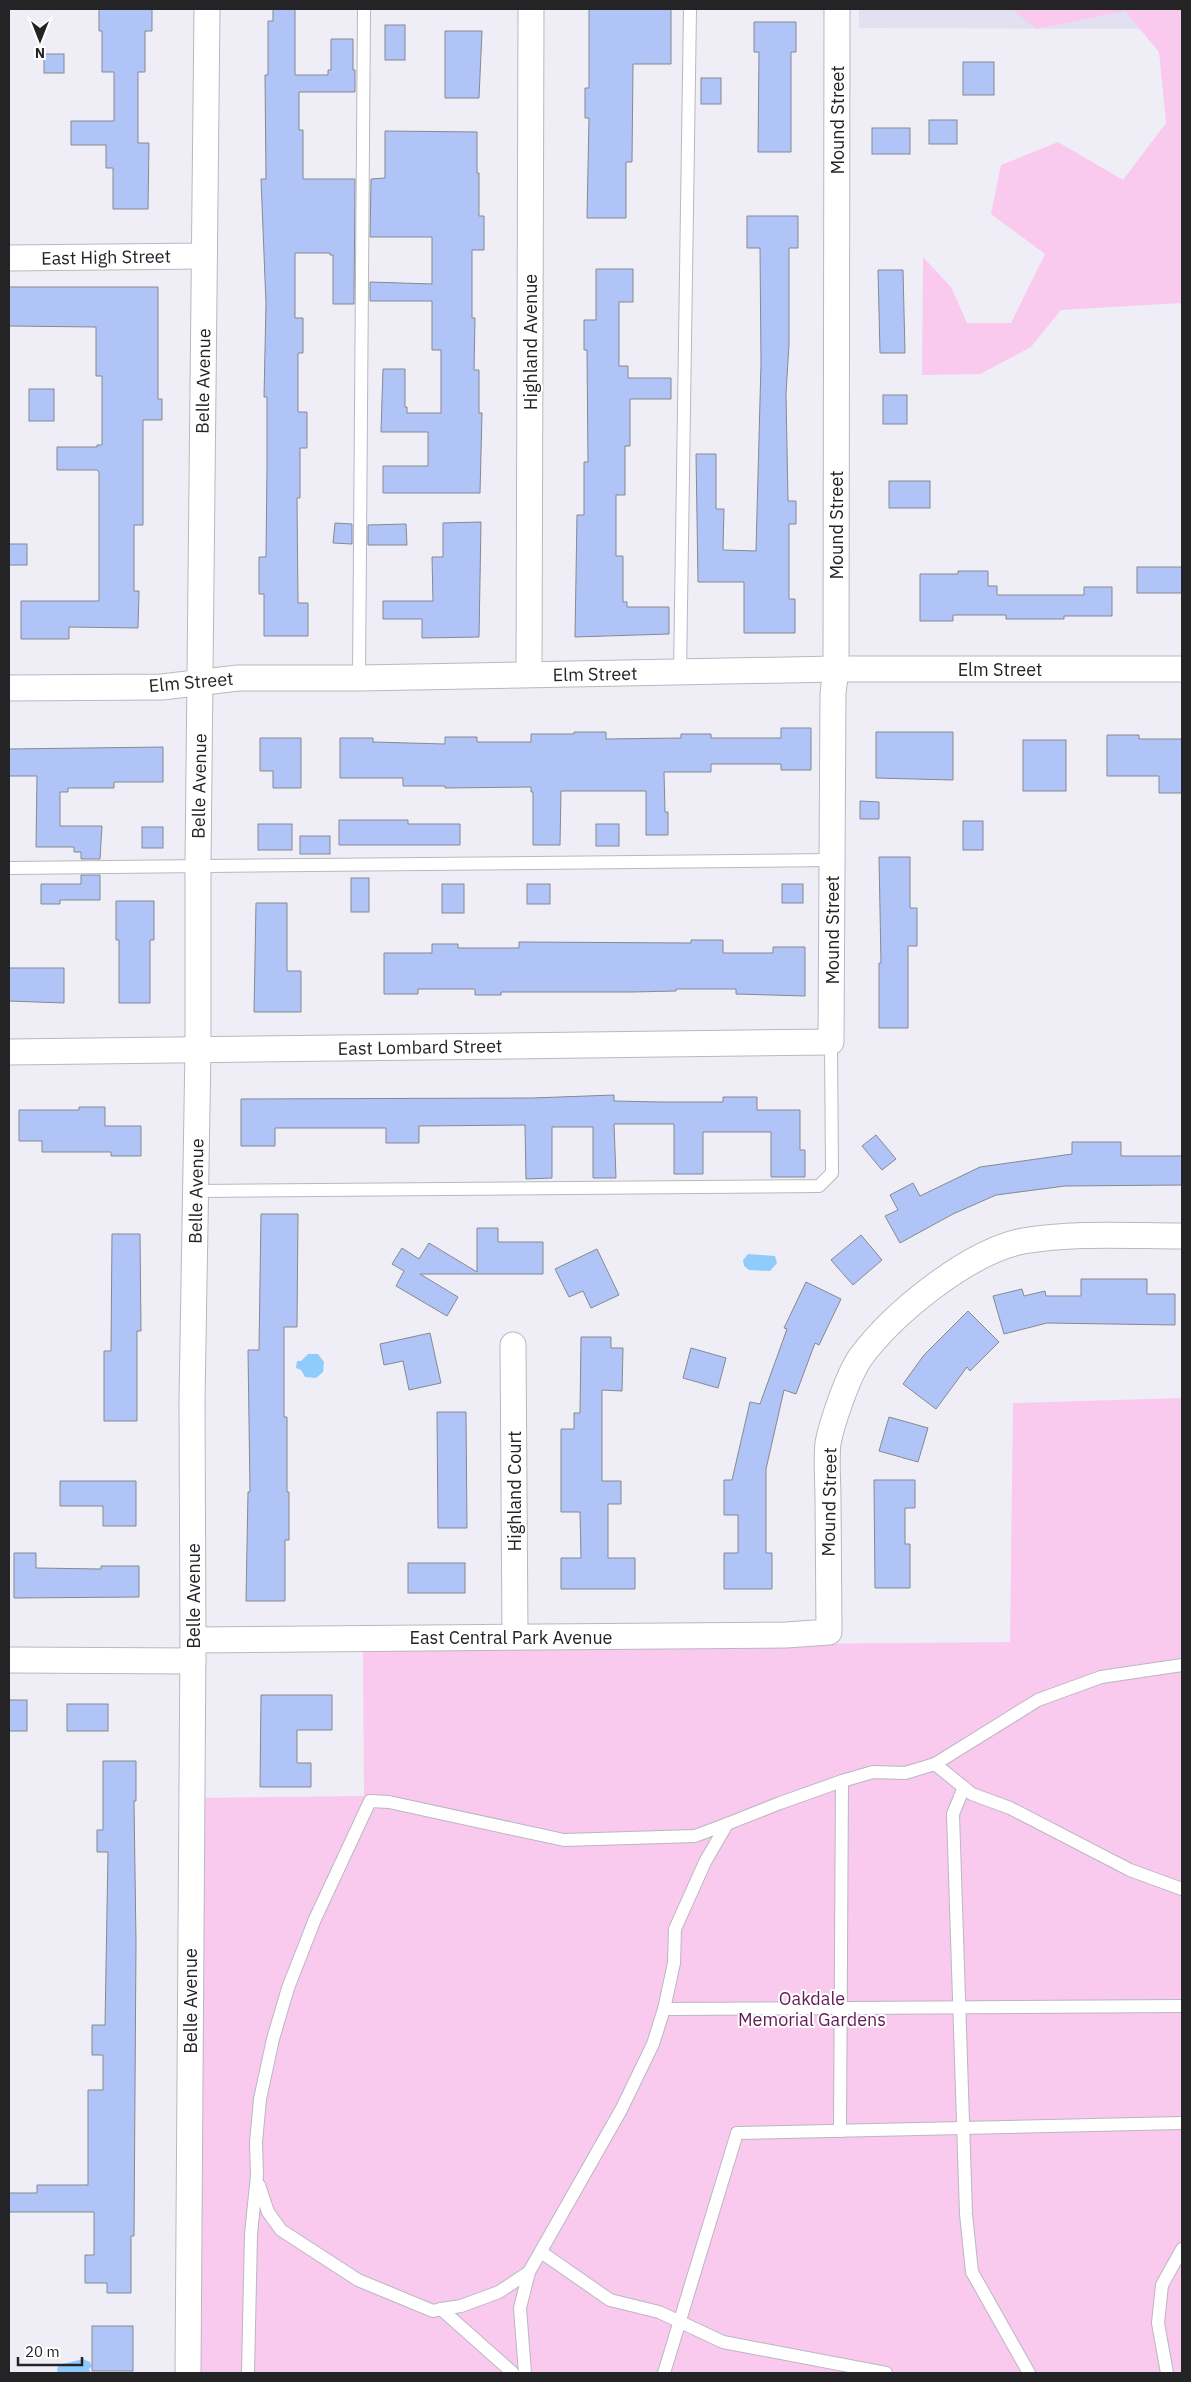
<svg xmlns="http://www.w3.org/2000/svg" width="1191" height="2382" font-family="'IBM Plex Sans',sans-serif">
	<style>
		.built { fill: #e3e1f1 }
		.green { fill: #fac9ee }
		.water { fill: #90cbfe }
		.building { fill: #b0c4f7; stroke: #868990 }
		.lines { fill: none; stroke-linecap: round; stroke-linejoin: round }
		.service-casing { stroke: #b9b8c0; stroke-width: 14 }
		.minor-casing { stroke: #b9b8c0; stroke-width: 27 }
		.service { stroke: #fff; stroke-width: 12 }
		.minor { stroke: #fff; stroke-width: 25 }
		.labels { text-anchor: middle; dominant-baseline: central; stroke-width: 4; stroke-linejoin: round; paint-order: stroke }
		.street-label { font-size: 18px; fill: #242427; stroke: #fff }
		.park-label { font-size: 18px; fill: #611a55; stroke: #fff }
	</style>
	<rect width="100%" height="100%" fill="#efeef7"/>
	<path class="built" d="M 859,9 L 1182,9 L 1182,29 L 859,28 Z"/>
	<g class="green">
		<path d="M 1012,9 L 1182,9 L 1182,303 L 1061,310 L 1031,347 L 980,374 L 922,375 L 923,257 L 951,287 L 967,323 L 1011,323 L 1045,254 L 991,214 L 1001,165 L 1058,142 L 1123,180 L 1166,123 L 1159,52 L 1125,11 L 1036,29 Z"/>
		<path d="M 1182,1398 L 1182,2373 L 195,2373 L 198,1798 L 364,1796 L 363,1648 L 1010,1642 L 1013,1403 Z"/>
	</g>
	<g class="water">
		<path d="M 748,1254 L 775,1256 L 777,1263 L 770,1271 L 749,1270 L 744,1266 L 743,1260 Z"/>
		<path d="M 308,1354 L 318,1354 L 324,1362 L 323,1372 L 316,1378 L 305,1377 L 301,1370 L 296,1368 L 297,1361 L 301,1361 Z"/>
		<path d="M 83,2359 L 90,2362 L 92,2367 L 89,2368 L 90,2372 L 58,2373 L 57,2369 L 59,2365 Z"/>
	</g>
	<g class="building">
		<path d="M 99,9 L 152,9 L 152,31 L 145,31 L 145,72 L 138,72 L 138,143 L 149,143 L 148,209 L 113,209 L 113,168 L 106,168 L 106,145 L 71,145 L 71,121 L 114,121 L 114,72 L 102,72 L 102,31 L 99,31 Z"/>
		<path d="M 273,9 L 295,9 L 295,75 L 328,75 L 328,70 L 331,70 L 331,39 L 353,39 L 353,70 L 355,70 L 355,92 L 299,92 L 299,130 L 303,130 L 303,179 L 355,179 L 354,304 L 333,304 L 333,255 L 330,255 L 330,253 L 295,253 L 295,318 L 303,318 L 303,353 L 298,353 L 298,412 L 307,412 L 307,448 L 300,448 L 300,498 L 297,498 L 298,603 L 308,603 L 308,636 L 264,636 L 264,594 L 259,594 L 259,557 L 266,557 L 267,467 L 267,397 L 264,397 L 266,304 L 261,179 L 266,179 L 265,75 L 268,75 L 268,21 L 273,21 Z"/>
		<path d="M 589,9 L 671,9 L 671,64 L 633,64 L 632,162 L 626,162 L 626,218 L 587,218 L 589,118 L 585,118 L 585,88 L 589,88 Z"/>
		<path d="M 754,22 L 796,22 L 796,52 L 791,52 L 791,152 L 758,152 L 759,52 L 754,52 Z"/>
		<rect x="385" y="25" width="20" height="35"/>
		<path d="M 445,31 L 482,31 L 479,98 L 445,98 Z"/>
		<rect x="44" y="54" width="20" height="19"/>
		<rect x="963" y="62" width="31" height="33"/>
		<rect x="701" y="78" width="20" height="26"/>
		<rect x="929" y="120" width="28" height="24"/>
		<rect x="872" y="128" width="38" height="26"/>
		<path d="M 385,131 L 477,132 L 477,173 L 479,173 L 479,216 L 484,216 L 484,250 L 472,250 L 472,318 L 475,318 L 474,370 L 479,370 L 479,413 L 482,413 L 480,493 L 383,493 L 383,466 L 428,466 L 428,432 L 381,432 L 383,369 L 405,369 L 405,407 L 407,407 L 407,413 L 441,413 L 441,350 L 432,350 L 432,301 L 370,301 L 370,282 L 432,284 L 432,237 L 370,237 L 371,179 L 385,178 Z"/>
		<path d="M 747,216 L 798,216 L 798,248 L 789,248 L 789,344 L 786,394 L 788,501 L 796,501 L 796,524 L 789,524 L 789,599 L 795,599 L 795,633 L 744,633 L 744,582 L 698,582 L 696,454 L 716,454 L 716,509 L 724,509 L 723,550 L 756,551 L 761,363 L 760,248 L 747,248 Z"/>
		<path d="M 596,269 L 633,269 L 633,302 L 619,302 L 619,366 L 628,366 L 628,378 L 671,378 L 671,399 L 630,399 L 630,446 L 625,446 L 625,495 L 616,495 L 616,556 L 623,556 L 623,602 L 627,602 L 627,607 L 669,607 L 669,634 L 575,637 L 577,515 L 584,515 L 584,462 L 588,462 L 587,350 L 584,350 L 584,320 L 596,320 Z"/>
		<path d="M 878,270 L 903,270 L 905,353 L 880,353 Z"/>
		<path d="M 9,287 L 158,287 L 158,399 L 162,399 L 162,420 L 143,420 L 143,525 L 134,525 L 134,591 L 139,591 L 138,628 L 69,627 L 69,639 L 21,639 L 21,601 L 99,601 L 99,472 L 97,470 L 57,470 L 57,447 L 97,447 L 97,445 L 102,445 L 102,376 L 96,376 L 96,327 L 9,326 Z"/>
		<rect x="29" y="389" width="25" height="32"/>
		<rect x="883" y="395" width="24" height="29"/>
		<rect x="889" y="481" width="41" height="27"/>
		<path d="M 481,522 L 479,637 L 422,638 L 422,619 L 383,619 L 383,601 L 433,601 L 432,557 L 443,557 L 443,523 Z"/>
		<path d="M 335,523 L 352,524 L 352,544 L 333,543 Z"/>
		<path d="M 406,524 L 407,545 L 368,545 L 368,525 Z"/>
		<rect x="9" y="544" width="18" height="21"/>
		<rect x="1137" y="567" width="45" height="26"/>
		<path d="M 958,571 L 988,571 L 988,586 L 997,586 L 997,595 L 1084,595 L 1084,587 L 1112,587 L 1112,616 L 1064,616 L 1064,619 L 1006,619 L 1006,615 L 953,615 L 953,621 L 920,621 L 920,574 L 958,574 Z"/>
		<path d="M 781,728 L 811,728 L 811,770 L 781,770 L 781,764 L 711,764 L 711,772 L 664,772 L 665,812 L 668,812 L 668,835 L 646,835 L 646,791 L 561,791 L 560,845 L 533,845 L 533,792 L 531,792 L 531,787 L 445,788 L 445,786 L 403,786 L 403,778 L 340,778 L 340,738 L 373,738 L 373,742 L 445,744 L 445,737 L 477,737 L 477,742 L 531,742 L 531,734 L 574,734 L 574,732 L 606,732 L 606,739 L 681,738 L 681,734 L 711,734 L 711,738 L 781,738 Z"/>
		<path d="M 876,732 L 953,732 L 953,780 L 876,778 Z"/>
		<path d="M 1107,735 L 1139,735 L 1139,739 L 1182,739 L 1182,793 L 1159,793 L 1159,776 L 1107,776 Z"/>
		<path d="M 260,738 L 301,738 L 301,788 L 273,788 L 273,771 L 260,771 Z"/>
		<rect x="1023" y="740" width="43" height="51"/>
		<path d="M 163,747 L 163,782 L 114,782 L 114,788 L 68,788 L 68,792 L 60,792 L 60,826 L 102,826 L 100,859 L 81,859 L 81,852 L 74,852 L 74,847 L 36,847 L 37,776 L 9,776 L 9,749 Z"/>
		<path d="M 860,801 L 879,802 L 879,819 L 860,819 Z"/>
		<path d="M 339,820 L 408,820 L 408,824 L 460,824 L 460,845 L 339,845 Z"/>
		<rect x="963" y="821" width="20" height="29"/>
		<rect x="258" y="824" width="34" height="26"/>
		<rect x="596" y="824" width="23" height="22"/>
		<rect x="142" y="827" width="21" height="21"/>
		<rect x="300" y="836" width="30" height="18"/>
		<path d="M 879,857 L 910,857 L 910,908 L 917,908 L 917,946 L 908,946 L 908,1028 L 879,1028 L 879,963 L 881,963 Z"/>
		<path d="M 81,875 L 100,875 L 100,900 L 60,900 L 60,904 L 41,904 L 41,884 L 81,884 Z"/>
		<rect x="351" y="878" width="18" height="34"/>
		<rect x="442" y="884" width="22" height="29"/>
		<rect x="527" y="884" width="23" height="20"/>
		<rect x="782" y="884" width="21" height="19"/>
		<path d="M 116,901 L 154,901 L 154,940 L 150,940 L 150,1003 L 119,1003 L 119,940 L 116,940 Z"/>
		<path d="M 256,903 L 287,903 L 287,971 L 301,971 L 301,1012 L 254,1012 Z"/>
		<path d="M 691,940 L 723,940 L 723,953 L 773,953 L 773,947 L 805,947 L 805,996 L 736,994 L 736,989 L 676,989 L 676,991 L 632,992 L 501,992 L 501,995 L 475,995 L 475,989 L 418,989 L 418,994 L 384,994 L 384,953 L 432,953 L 432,944 L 458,944 L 458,948 L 519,948 L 519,942 L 691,943 Z"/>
		<path d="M 9,968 L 64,968 L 64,1003 L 9,1001 Z"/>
		<path d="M 614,1095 L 614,1101 L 661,1102 L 723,1102 L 723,1097 L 757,1097 L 757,1110 L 800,1110 L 800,1150 L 805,1150 L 805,1177 L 771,1177 L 771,1132 L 703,1132 L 703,1174 L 674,1174 L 674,1124 L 614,1124 L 616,1178 L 593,1178 L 593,1127 L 552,1127 L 552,1178 L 526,1179 L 525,1125 L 419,1126 L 419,1143 L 386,1143 L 386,1128 L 275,1128 L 275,1146 L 241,1146 L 241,1099 L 532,1098 Z"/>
		<path d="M 79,1107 L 105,1107 L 105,1126 L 141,1126 L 141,1156 L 111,1156 L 111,1152 L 42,1152 L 42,1141 L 19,1141 L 19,1110 L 79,1110 Z"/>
		<path d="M 876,1135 L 896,1159 L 882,1170 L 862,1146 Z"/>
		<path d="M 1072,1142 L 1121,1142 L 1121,1156 L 1182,1156 L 1182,1185 L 1065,1186 L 996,1195 L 953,1214 L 900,1243 L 885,1216 L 898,1210 L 890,1195 L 913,1183 L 920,1196 L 980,1167 L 1072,1154 Z"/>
		<path d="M 261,1214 L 298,1214 L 297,1327 L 284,1327 L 284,1417 L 287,1417 L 287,1492 L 289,1492 L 289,1540 L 285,1540 L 285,1601 L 246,1601 L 248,1492 L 250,1492 L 248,1350 L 259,1350 Z"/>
		<path d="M 477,1228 L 498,1228 L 498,1242 L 543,1242 L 543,1274 L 420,1274 L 458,1297 L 447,1316 L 396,1286 L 404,1271 L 392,1264 L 402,1248 L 419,1259 L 429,1243 L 477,1272 Z"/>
		<path d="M 112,1234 L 140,1234 L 141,1331 L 137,1331 L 137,1421 L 104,1421 L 104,1351 L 111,1351 Z"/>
		<path d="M 861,1235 L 882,1260 L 853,1285 L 831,1260 Z"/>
		<path d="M 597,1249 L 619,1295 L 591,1308 L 583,1291 L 569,1297 L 555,1269 Z"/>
		<path d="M 1081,1279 L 1147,1279 L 1147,1294 L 1175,1294 L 1175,1325 L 1047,1323 L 1004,1334 L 993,1296 L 1022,1289 L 1024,1296 L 1045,1291 L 1046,1296 L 1081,1296 Z"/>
		<path d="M 806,1282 L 841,1299 L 819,1345 L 815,1343 L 796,1394 L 784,1390 L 766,1469 L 766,1553 L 772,1553 L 772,1589 L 724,1589 L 724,1553 L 738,1553 L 738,1515 L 724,1515 L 724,1480 L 732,1480 L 750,1402 L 760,1404 L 787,1329 L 784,1328 Z"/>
		<path d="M 968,1311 L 999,1342 L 970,1371 L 967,1367 L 936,1409 L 903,1384 L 924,1355 Z"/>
		<path d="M 430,1333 L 441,1383 L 409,1390 L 403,1361 L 384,1365 L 380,1344 Z"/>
		<path d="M 581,1337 L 611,1337 L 611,1348 L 623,1348 L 622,1391 L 602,1390 L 602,1481 L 621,1481 L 621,1504 L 608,1504 L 608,1558 L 635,1558 L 635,1589 L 561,1589 L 561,1558 L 581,1558 L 580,1512 L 561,1512 L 561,1429 L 574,1429 L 574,1413 L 580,1413 Z"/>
		<path d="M 691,1348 L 726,1358 L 718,1388 L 683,1378 Z"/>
		<path d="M 437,1412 L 466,1412 L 467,1528 L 438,1528 Z"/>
		<path d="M 889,1417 L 928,1428 L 918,1462 L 879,1451 Z"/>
		<path d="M 874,1480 L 915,1480 L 915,1508 L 905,1508 L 905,1544 L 910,1544 L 910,1588 L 875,1588 Z"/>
		<path d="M 60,1481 L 136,1481 L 136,1526 L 103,1526 L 103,1506 L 60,1506 Z"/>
		<path d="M 14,1553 L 36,1553 L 36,1568 L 101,1569 L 101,1566 L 139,1566 L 139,1597 L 14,1598 Z"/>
		<rect x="408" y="1563" width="57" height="30"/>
		<path d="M 261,1695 L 332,1695 L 332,1730 L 297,1730 L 297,1763 L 311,1763 L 311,1787 L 260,1787 Z"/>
		<rect x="9" y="1700" width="18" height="31"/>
		<rect x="67" y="1704" width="41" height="27"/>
		<path d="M 103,1761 L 136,1761 L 136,1801 L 134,1801 L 136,1942 L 134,2236 L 131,2236 L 131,2293 L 107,2293 L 107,2283 L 85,2283 L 85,2255 L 94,2255 L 94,2212 L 9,2212 L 9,2193 L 37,2193 L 37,2185 L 88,2185 L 88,2090 L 103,2090 L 103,2055 L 92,2055 L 92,2025 L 105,2025 L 108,1852 L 97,1852 L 97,1830 L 103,1830 Z"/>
		<rect x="92" y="2326" width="41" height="45"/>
	</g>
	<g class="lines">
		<g class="service-casing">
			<g id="service">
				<path d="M 680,673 L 690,9"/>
				<path d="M 359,678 L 364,9"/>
				<path d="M 9,868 L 832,860"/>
				<path d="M 196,1191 L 819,1186 L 832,1173 L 831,1042"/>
				<path d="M 935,1764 L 1038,1700 L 1101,1677 L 1182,1665"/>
				<path d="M 964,1787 L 953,1814 L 966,2214 L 972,2272 L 1029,2373"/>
				<path d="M 664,2009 L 1182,2006"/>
				<path d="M 840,2131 L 842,1781"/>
				<path d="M 259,2185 L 268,2212 L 281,2230 L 358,2280 L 433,2311 L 441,2309 L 513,2373"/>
				<path d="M 541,2252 L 610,2300 L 659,2312 L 723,2342 L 886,2373"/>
				<path d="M 441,2309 L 461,2306 L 499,2292 L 529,2272 L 621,2110 L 653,2044 L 664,2009 L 674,1963 L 675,1929 L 705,1862 L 727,1824 L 780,1803 L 842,1781 L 873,1772 L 905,1773 L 935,1764 L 972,1794 L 1010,1808 L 1130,1870 L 1182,1889"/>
				<path d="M 248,2373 L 251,2234 L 257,2175 L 256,2142 L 260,2099 L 273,2039 L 288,1988 L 315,1919 L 370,1801 L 389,1802 L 564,1840 L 695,1836 L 727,1824"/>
				<path d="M 525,2373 L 520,2308 L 529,2272"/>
				<path d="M 664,2373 L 737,2133 L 1182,2123"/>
				<path d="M 1167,2373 L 1158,2323 L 1162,2285 L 1182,2249"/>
			</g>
		</g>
		<g class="minor-casing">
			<g id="minor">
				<path d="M 9,258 L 204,256"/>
				<path d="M 529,674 L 531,9"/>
				<path d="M 9,688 L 162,687 L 238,678 L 359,678 L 836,669 L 1182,669"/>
				<path d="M 9,1052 L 831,1042 L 833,693 L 836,669 L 837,9"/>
				<path d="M 513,1345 L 515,1636"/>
				<path d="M 193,1640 L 786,1635 L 829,1632 C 829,1588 828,1544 828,1500 C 828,1482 826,1461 828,1443 C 832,1422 848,1376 860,1358 C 893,1313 968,1252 1023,1241 C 1075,1232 1130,1236 1182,1236"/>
				<path d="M 9,1660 L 193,1661"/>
				<path d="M 188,2373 L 193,1640 L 192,1400 L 198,1050 L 198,865 L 207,9"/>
			</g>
		</g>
		<use href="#service" class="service"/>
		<use href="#minor" class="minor"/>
	</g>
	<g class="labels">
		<g class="street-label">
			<text transform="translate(837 120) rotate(-90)">Mound Street</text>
			<text transform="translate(106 257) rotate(-1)">East High Street</text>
			<text transform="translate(530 342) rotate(-90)">Highland Avenue</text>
			<text transform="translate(203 381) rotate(-89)">Belle Avenue</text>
			<text transform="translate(836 525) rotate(-90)">Mound Street</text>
			<text x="1000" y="669">Elm Street</text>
			<text transform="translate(595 674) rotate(-1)">Elm Street</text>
			<text transform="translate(191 682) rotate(-5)">Elm Street</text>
			<text transform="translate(199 786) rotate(-89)">Belle Avenue</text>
			<text transform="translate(832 930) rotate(-90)">Mound Street</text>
			<text transform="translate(420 1047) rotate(-1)">East Lombard Street</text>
			<text transform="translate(196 1191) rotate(-89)">Belle Avenue</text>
			<text transform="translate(514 1491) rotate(-90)">Highland Court</text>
			<text transform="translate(829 1502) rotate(-89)">Mound Street</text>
			<text transform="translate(193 1596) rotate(-90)">Belle Avenue</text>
			<text x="511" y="1637">East Central Park Avenue</text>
			<text transform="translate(190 2001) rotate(-90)">Belle Avenue</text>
		</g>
		<g class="park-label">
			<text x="812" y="1998">Oakdale<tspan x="812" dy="21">Memorial Gardens</tspan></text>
		</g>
	</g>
	<rect width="1191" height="2382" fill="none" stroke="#242427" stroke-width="20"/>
	<g transform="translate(40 40) rotate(180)" stroke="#ffffff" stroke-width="4" paint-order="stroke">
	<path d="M0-4L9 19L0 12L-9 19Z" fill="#242427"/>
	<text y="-8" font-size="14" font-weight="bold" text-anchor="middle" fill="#242427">N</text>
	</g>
	<path d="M18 2357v8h64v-8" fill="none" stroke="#242427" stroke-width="2.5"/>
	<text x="25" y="2357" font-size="15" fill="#242427" stroke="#ffffff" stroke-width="4" paint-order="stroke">20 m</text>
</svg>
